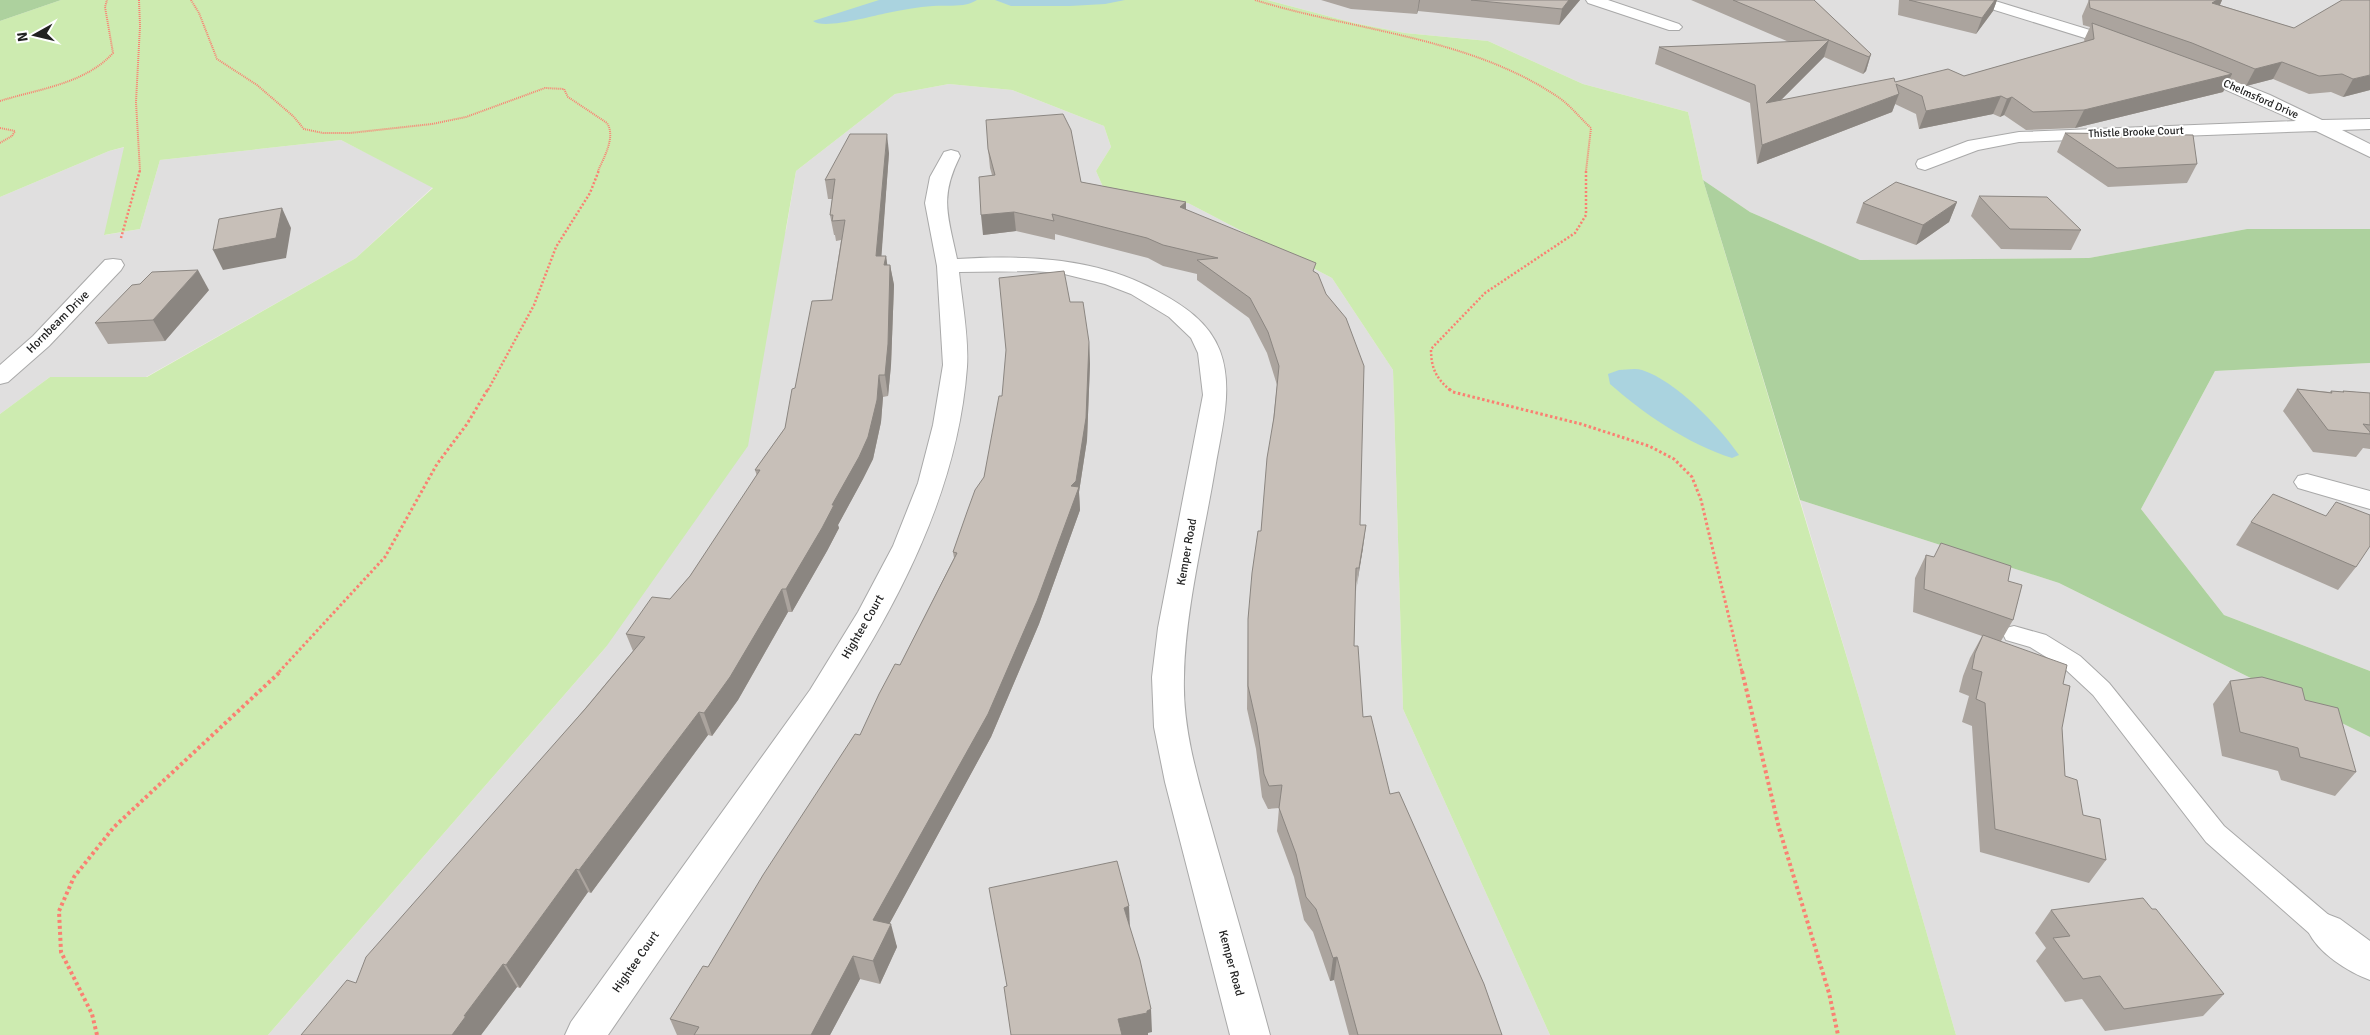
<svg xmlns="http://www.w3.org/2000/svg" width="2370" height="1035" font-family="Signika,sans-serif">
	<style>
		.residential { fill: #e0dfdf }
		.grass { fill: #cdebb0 }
		.forest { fill: #add19e }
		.water { fill: #aad3df }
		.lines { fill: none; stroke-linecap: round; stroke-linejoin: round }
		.lane-casing { stroke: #a9a9a9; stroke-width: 2 }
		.street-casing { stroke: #a9a9a9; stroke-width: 2 }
		.path-far3 { stroke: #fa8072; stroke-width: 2; stroke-dasharray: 1 1; stroke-linecap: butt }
		.path-far2 { stroke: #fa8072; stroke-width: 2.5; stroke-dasharray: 2 2; stroke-linecap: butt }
		.path-far1 { stroke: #fa8072; stroke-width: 3; stroke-dasharray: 2.5 2.5; stroke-linecap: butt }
		.path { stroke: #fa8072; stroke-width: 4; stroke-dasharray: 3 3; stroke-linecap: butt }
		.lane { fill: #fff; fill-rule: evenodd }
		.street { fill: #fff; fill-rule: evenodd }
		.wall { fill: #aba49e }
		.shaded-wall { fill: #8b8681 }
		.building { fill: #c7bfb8; stroke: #8b8681 }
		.labels { text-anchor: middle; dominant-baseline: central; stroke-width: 4; stroke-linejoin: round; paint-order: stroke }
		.far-street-label { font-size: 11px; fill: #222; stroke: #fff }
		.street-label { font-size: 12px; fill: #222; stroke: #fff }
	</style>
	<rect width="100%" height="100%" fill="#f2efe9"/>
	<g class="residential">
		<path d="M 1267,0 L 2370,0 L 2370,229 L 2247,229 L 2089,258 L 1860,260 L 1750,212 L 1703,180 L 1688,112 L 1583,84 L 1488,41 L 1405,33 L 1354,23 Z"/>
		<path d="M 949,84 L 1012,90 L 1104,126 L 1111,147 L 1096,171 L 1107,196 L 1188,203 L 1332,278 L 1393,370 L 1403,709 L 1550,1035 L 268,1035 L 606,647 L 786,230 L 796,171 L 895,94 Z"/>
		<path d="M 341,140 L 433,187 L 356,258 L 146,377 L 50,377 L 0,414 L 0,197 L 109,151 L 125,147 L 105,235 L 140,229 L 160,160 Z"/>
		<path d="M 2370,363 L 2370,671 L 2224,615 L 2141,509 L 2215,371 Z"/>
		<path d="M 1800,500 L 2059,583 L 2370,737 L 2370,1035 L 1956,1035 L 1860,701 Z"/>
	</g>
	<path class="grass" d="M 61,0 L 1267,0 L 1354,23 L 1405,33 L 1488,41 L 1583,84 L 1688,112 L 1703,180 L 1860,701 L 1956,1035 L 1550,1035 L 1403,709 L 1393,370 L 1332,278 L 1188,203 L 1107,196 L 1096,171 L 1111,147 L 1104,126 L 1012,90 L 949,84 L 895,94 L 796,171 L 748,446 L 606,647 L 268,1035 L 0,1035 L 0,414 L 50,377 L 147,377 L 356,258 L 433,188 L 341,140 L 160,160 L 140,229 L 104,235 L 124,147 L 109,151 L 0,197 L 0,21 Z"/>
	<g class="forest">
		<path d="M 0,0 L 61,0 L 0,21 Z"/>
		<path d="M 1703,180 L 1750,212 L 1860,260 L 2089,258 L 2247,229 L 2370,229 L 2370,363 L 2215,371 L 2141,509 L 2224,615 L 2370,671 L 2370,737 L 2059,583 L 1800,500 Z"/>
	</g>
	<g class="water">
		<path d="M 879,0 L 977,0 C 964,8 948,5 933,6 C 918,7 902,10 887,13 C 872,16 823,30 813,21 Z"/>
		<path d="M 995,0 L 1125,0 L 1105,4 L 1070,6 L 1011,6 Z"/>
		<path d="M 1619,370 C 1626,370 1635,368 1642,370 C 1676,381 1719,426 1739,455 L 1732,458 C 1688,444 1644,414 1610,384 L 1608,374 Z"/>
	</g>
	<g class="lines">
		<g class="lane-casing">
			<path id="lane" d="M 2014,626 L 2046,635 L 2080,656 L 2109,683 L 2224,826 L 2337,922 L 2341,931 L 2337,940 L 2327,943 L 2317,940 L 2206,842 L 2093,695 L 2064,668 L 2030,647 L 2006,640 L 2003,634 L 2006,628 Z"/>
		</g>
		<g class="street-casing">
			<g id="street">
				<path d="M 1586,0 L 1608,0 L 1679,24 L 1682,27 L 1679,30 L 1669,30 L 1588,3 Z"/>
				<path d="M 1970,0 L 1992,0 L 2129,42 L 2131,45 L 2129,48 L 2117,48 L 1972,3 Z"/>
				<path d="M 2192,64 L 2270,95 L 2322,120 L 2370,119 L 2370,129 L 2342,130 L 2370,144 L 2370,157 L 2316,131 L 2019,142 L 1978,150 L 1925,170 L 1918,168 L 1916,164 L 1918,160 L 1968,141 L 2019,132 L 2296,121 L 2186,72 L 2184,69 L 2186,66 Z"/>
				<path d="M 951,150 L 958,152 L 960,156 C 939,198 948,215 957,259 C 1025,255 1096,257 1157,291 C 1183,305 1209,322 1220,351 C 1234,389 1221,431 1215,469 C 1204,535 1185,611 1184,677 C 1182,735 1202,792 1217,847 C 1235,910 1253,972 1270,1035 L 1230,1035 L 1165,782 L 1154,727 L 1152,677 L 1158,628 L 1203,395 L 1198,353 L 1191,338 L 1169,317 L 1131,294 L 1105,284 L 1060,273 L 1033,271 L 959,272 C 962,301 969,339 967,367 C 955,532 855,673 765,806 C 713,882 660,959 608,1035 L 565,1035 L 571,1022 L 810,690 L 858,612 L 893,546 L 918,483 L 933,425 L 943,365 L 937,266 L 925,203 L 930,177 L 944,152 Z"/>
				<path d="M 113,259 L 121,260 L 124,265 L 121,270 L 49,346 L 8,382 L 0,384 L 0,365 L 33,336 L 105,260 Z"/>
				<path d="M 2307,474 L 2370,491 L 2370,509 L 2298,488 L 2294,482 L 2298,476 Z"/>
				<path d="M 2327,914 L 2340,919 L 2370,941 L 2370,980 C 2348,972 2318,953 2308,931 L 2314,919 Z"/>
			</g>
		</g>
		<g class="path-far3">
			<path d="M 139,0 L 140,26 L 136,102 L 140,171"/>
			<path d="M 191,0 L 199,13 L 217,59 L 257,85 L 293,116 L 304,129 L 323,133 L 350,133 L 432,124 L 466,117 L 545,88 L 564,89 L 568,97 L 607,123 C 616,137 604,157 598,171"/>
			<path d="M 1255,0 C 1355,31 1469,37 1558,97 C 1570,105 1580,118 1591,128 L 1586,171"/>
			<path d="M 0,101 C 38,89 85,84 113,53 L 105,7 L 107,0"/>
			<path d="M 0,128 L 15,131 L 12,136 L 0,143"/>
		</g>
		<g class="path-far2">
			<path d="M 121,238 L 140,170"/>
			<path d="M 488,390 L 534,305 L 556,247 L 590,193 L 599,170"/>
			<path d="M 1450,390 C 1436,378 1431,368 1431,349 L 1485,293 L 1575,233 L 1586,215 L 1586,170"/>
		</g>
		<g class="path-far1">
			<path d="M 1449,389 L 1453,392 L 1581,424 L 1649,446 L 1674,459 L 1692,477 L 1701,500 L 1742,672"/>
			<path d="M 279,672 L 385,557 L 437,464 L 467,424 L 488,389"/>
		</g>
		<g class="path">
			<path d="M 1742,671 L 1779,828 L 1829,993 L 1838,1035"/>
			<path d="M 97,1035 L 92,1014 L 61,952 L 59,911 L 74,877 L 114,827 L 281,671"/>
		</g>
		<use href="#lane" class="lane"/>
		<use href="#street" class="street"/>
	</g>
	<g class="wall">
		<path d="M 1321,0 L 1580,0 L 1559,25 L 1418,11 L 1417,14 L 1351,9 Z"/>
		<path d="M 1691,0 L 1814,0 L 1871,54 L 1866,71 L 1863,74 L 1824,57 L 1781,100 L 1895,82 L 1964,76 L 2085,42 L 2084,40 L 2090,27 L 2083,25 L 2082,16 L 2089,0 L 2222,0 L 2220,5 L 2294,28 L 2370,90 L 2343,97 L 2331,92 L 2309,94 L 2273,79 L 2246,86 L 2229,79 L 2223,92 L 2075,128 L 2026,130 L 2004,115 L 2000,117 L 1993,114 L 1919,129 L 1916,114 L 1895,104 L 1892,112 L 1757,164 L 1750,103 L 1655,64 L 1659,47 L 1789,42 Z"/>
		<path d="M 1899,0 L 2001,0 L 1997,0 L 1993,11 L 1976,34 L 1898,15 Z"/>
		<path d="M 2065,133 L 2197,164 L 2187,183 L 2108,187 L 2057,152 Z"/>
		<path d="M 988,149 L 1081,182 L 1186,202 L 1186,210 L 1315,272 L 1360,525 L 1363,548 L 1355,591 L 1354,646 L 1363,717 L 1390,794 L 1502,1035 L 1349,1035 L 1334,980 L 1330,981 L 1313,932 L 1304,920 L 1294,877 L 1277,831 L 1279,808 L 1268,809 L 1262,797 L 1256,749 L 1247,709 L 1248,619 L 1261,531 L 1277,385 L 1267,353 L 1249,318 L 1197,280 L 1197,274 L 1163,266 L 1148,258 L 1055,234 L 1055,240 L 1016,231 L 983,235 L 992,175 L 990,168 Z"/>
		<path d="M 889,153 L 881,256 L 886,256 L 887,265 L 890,265 L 894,285 L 891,365 L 888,396 L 883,397 L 881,422 L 873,459 L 863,479 L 838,525 L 839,528 L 827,551 L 792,612 L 788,612 L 738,700 L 712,736 L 708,735 L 591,893 L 588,892 L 520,988 L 517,987 L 481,1035 L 301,1035 L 356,983 L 633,651 L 626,634 L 670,599 L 690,576 L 757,476 L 755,470 L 785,428 L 795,388 L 832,300 L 841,240 L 836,241 L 835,235 L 834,235 L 830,215 L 832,199 L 828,199 L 825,180 Z"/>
		<path d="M 1979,196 L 2081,230 L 2071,250 L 2001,249 L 1971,216 Z"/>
		<path d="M 1957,202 L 1949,222 L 1916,245 L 1856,223 L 1863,203 Z"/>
		<path d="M 209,290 L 165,341 L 108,344 L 95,323 Z"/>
		<path d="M 1089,342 L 1090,364 L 1087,440 L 1079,492 L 1080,510 L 1039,624 L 991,737 L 889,924 L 897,947 L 880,984 L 860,979 L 830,1035 L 677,1035 L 670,1019 L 708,967 L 860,735 L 900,665 L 954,558 L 953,552 L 984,477 L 1002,396 Z"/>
		<path d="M 2297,389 L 2330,392 L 2331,391 L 2342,392 L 2343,391 L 2370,393 L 2370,449 L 2363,448 L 2356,457 L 2313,452 L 2283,411 Z"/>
		<path d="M 2326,516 L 2356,567 L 2338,590 L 2236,545 L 2251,522 Z"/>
		<path d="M 1926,555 L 2008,581 L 2013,620 L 2001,641 L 2063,684 L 2062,728 L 2065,776 L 2083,815 L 2106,860 L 2089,883 L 1980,852 L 1972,726 L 1962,722 L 1969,696 L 1959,692 L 1963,676 L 1970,658 L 1982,636 L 1913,612 L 1915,578 Z"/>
		<path d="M 2230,681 L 2305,700 L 2356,772 L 2335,796 L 2281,780 L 2278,771 L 2222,756 L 2213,704 Z"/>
		<path d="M 2051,910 L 2224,994 L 2203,1016 L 2105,1031 L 2082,999 L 2065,1002 L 2036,961 L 2046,948 L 2035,933 Z"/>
	</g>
	<g class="shaded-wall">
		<path d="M 1419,0 L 1420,0 L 1418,11 L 1417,14 Z"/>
		<path d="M 1569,0 L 1580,0 L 1559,25 L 1562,9 Z"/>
		<path d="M 1995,0 L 1997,0 L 1993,11 L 1976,34 L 1982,18 Z"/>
		<path d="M 2217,0 L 2222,0 L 2218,9 L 2212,3 Z"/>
		<path d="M 1829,40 L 1824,57 L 1760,121 L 1766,103 Z"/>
		<path d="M 1871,54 L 1866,71 L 1863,74 L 1869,57 Z"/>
		<path d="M 2282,62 L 2273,79 L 2246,86 L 2255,69 Z"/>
		<path d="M 2232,74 L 2223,92 L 2075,128 L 2084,110 Z"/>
		<path d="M 2370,75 L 2370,90 L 2343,97 L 2353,79 Z"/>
		<path d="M 1899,94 L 1892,112 L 1757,164 L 1762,145 Z"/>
		<path d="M 2001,96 L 1993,114 L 1919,129 L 1926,111 Z"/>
		<path d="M 2012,97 L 2004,115 L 2000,117 L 2007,99 Z"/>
		<path d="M 887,134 L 889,153 L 880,276 L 876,256 Z"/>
		<path d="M 1186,202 L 1186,221 L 1180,207 Z"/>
		<path d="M 1957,202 L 1949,222 L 1916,245 L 1923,225 Z"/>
		<path d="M 282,208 L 291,228 L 286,258 L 223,270 L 213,250 Z"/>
		<path d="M 1014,212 L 1016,231 L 983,235 L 981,215 Z"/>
		<path d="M 886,256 L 889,276 L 884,265 Z"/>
		<path d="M 890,265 L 894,285 L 891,365 L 888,396 L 885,375 Z"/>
		<path d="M 198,270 L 209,290 L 165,341 L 153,320 Z"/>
		<path d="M 1089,342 L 1090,364 L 1087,440 L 1079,492 L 1080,510 L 1039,624 L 991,737 L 879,943 L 873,920 L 1071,486 Z"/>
		<path d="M 879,375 L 883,397 L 881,422 L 873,459 L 863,479 L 838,525 L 839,528 L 827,551 L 792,612 L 786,589 L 832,505 Z"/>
		<path d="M 1366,525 L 1363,548 L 1356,591 L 1359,568 Z"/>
		<path d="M 782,589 L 788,612 L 738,700 L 712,736 L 704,713 Z"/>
		<path d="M 699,712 L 708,735 L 591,893 L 579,870 Z"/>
		<path d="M 576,869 L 588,892 L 520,988 L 506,965 Z"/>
		<path d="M 1129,906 L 1130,929 L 1124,908 Z"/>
		<path d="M 891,924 L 897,947 L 880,984 L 873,961 Z"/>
		<path d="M 853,956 L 860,979 L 830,1035 L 811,1035 Z"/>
		<path d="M 1337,957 L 1334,980 L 1330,981 L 1333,958 Z"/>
		<path d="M 503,964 L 517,987 L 481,1035 L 452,1035 L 464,1016 Z"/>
		<path d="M 1151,1009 L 1152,1032 L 1148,1033 L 1148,1035 L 1119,1035 L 1118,1019 Z"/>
	</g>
	<g class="building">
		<path d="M 1471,0 L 1569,0 L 1562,9 Z"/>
		<path d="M 1733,0 L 1814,0 L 1871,54 L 1869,57 Z"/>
		<path d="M 1909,0 L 1995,0 L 1982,18 Z"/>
		<path d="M 2089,0 L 2217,0 L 2212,3 L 2294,28 L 2342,0 L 2370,0 L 2370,75 L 2353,79 L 2342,74 L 2319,76 L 2282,62 L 2255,69 L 2192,43 L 2090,8 Z"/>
		<path d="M 2092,23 L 2232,74 L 2084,110 L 2033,112 L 2012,97 L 2007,99 L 2001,96 L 1926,111 L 1922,96 L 1896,84 L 1899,94 L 1762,145 L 1755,85 L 1659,47 L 1829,40 L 1766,103 L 1894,78 L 1895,82 L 1948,69 L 1964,76 L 2094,39 Z"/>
		<path d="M 1063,114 L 1071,130 L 1081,182 L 1186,202 L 1180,207 L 1316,263 L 1313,271 L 1318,274 L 1326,294 L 1346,318 L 1364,366 L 1360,525 L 1366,525 L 1359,568 L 1356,568 L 1354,646 L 1358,646 L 1363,717 L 1371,716 L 1390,794 L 1399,792 L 1484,984 L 1502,1035 L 1358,1035 L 1337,957 L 1333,958 L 1316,909 L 1306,897 L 1296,854 L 1279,808 L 1282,785 L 1269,786 L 1264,774 L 1257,726 L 1248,686 L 1248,619 L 1252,573 L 1258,531 L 1261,531 L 1267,458 L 1274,417 L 1279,366 L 1268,332 L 1250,298 L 1197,260 L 1218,258 L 1163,245 L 1147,238 L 1052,214 L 1054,221 L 1014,212 L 981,215 L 979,177 L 995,175 L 988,149 L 986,120 Z"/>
		<path d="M 2065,133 L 2193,135 L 2197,164 L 2117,168 Z"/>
		<path d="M 850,134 L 887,134 L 876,256 L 886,256 L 884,265 L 890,265 L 888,344 L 885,375 L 879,375 L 877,400 L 868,437 L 859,457 L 832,505 L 834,505 L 822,528 L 786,589 L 782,589 L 730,677 L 704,713 L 699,712 L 579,870 L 576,869 L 506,965 L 503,964 L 464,1016 L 466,1016 L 452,1035 L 301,1035 L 347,980 L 356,983 L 366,957 L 586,708 L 645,637 L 626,634 L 652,597 L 670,599 L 690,576 L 760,470 L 755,470 L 785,428 L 792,389 L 795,388 L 812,301 L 832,300 L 845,220 L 832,221 L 833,215 L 830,215 L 835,179 L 825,180 Z"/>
		<path d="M 1896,182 L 1957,202 L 1923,225 L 1863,203 Z"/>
		<path d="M 1979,196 L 2047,197 L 2081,230 L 2010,229 Z"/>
		<path d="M 282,208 L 276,238 L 213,250 L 219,219 Z"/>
		<path d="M 198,270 L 153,320 L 95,323 L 132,285 L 140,284 L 152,272 Z"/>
		<path d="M 1064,271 L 1070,302 L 1083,302 L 1089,342 L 1086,418 L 1076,481 L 1071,486 L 1079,487 L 1037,601 L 988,714 L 873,920 L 891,924 L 873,961 L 853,956 L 811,1035 L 694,1035 L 699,1027 L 670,1019 L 703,966 L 708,967 L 763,875 L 855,734 L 860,735 L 879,694 L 895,664 L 900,665 L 957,553 L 953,552 L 967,512 L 975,490 L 984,477 L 999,396 L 1002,396 L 1006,350 L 999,278 Z"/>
		<path d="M 2297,389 L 2332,393 L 2331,391 L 2344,392 L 2343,391 L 2370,393 L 2370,425 L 2363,424 L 2370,432 L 2370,434 L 2328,430 Z"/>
		<path d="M 2273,494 L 2326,516 L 2336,502 L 2370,515 L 2370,546 L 2356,567 L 2251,522 Z"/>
		<path d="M 1941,543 L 2011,566 L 2008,581 L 2022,585 L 2013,620 L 1924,589 L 1926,555 L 1934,557 Z"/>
		<path d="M 1983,635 L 2067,665 L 2063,684 L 2070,686 L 2062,728 L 2065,776 L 2077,780 L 2083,815 L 2100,819 L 2106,860 L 1995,829 L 1985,703 L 1976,699 L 1982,672 L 1972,669 L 1975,653 Z"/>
		<path d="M 2262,677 L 2302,688 L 2305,700 L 2338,708 L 2356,772 L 2300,757 L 2298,748 L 2240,732 L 2230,681 Z"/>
		<path d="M 1117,861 L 1129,906 L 1124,908 L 1140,960 L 1151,1009 L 1147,1011 L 1147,1013 L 1118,1019 L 1122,1035 L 1011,1035 L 1004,987 L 1007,986 L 989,888 Z"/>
		<path d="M 2143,898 L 2152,909 L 2156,909 L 2224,994 L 2124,1009 L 2100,976 L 2083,979 L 2053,938 L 2070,936 L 2051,910 Z"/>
	</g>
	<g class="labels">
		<g class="far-street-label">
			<text transform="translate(2261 99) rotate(24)">Chelmsford Drive</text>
			<text transform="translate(2136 132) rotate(-2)">Thistle Brooke Court</text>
		</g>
		<g class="street-label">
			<text transform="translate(58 322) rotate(-45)">Hornbeam Drive</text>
			<text transform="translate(1187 552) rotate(-80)">Kemper Road</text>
			<text transform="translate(863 627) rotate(-60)">Hightee Court</text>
			<text transform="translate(636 962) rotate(-55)">Hightee Court</text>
			<text transform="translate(1231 963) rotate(75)">Kemper Road</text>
		</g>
	</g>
	<g transform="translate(35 35) rotate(262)" stroke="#ffffff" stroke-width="4" paint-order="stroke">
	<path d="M0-4L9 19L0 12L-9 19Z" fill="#222222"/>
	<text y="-8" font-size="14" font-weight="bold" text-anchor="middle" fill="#222222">N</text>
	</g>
</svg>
